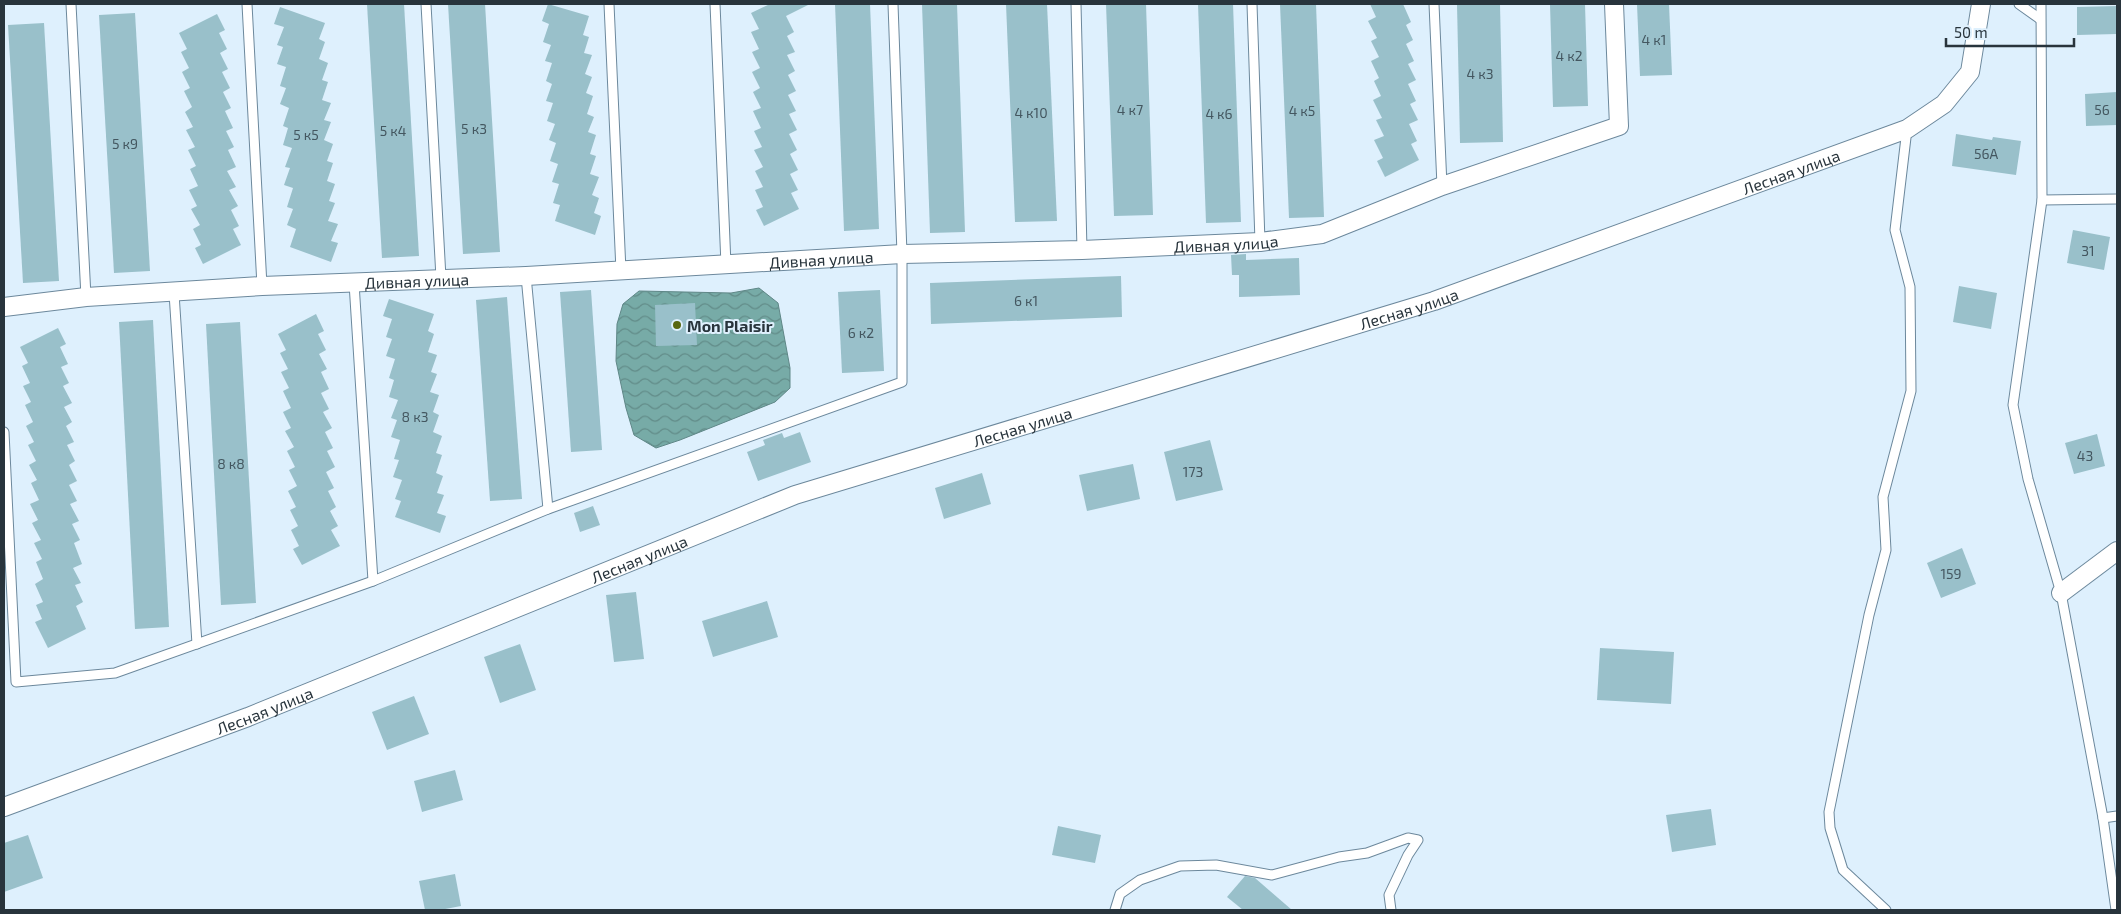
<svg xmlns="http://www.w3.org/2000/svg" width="2121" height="914" font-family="'Exo 2',sans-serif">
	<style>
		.water { fill: url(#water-waves); stroke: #5f8787 }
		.building { fill: #99c0ca }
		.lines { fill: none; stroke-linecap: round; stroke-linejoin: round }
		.service-casing { stroke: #6c889c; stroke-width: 11 }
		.minor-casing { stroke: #6c889c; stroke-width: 20 }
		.service { stroke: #fff; stroke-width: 9 }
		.minor { stroke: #fff; stroke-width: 18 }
		.poi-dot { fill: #586710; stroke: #def0fd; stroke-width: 2 }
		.labels { text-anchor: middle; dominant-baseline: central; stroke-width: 4; stroke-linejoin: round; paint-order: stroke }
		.number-label { font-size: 14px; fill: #445760 }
		.street-label { font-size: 16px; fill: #28343c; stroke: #def0fd }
		.poi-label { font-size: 16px; font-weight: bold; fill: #28343c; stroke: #def0fd; text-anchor: start }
	</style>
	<defs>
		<pattern id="water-waves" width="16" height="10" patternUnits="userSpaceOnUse" patternTransform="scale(1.25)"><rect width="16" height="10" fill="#77aba7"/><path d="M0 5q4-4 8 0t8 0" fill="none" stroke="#628c89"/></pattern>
	</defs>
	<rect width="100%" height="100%" fill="#def0fd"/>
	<path class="water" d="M 759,288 L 778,303 L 790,368 L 790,388 L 775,402 L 680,440 L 656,448 L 634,435 L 626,408 L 616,361 L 617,324 L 623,304 L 639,291 L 731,293 Z"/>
	<g class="building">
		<path d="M 367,4 L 404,4 L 419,256 L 382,258 Z"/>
		<path d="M 448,4 L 485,4 L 500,252 L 463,254 Z"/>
		<path d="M 548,4 L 589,16 L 583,35 L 589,37 L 584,53 L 592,55 L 585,74 L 592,77 L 586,93 L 593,96 L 587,114 L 594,117 L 588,132 L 596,135 L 590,154 L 596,156 L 590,174 L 599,177 L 592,195 L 599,198 L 594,213 L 601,216 L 595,235 L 555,221 L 560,205 L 553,203 L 559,184 L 552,182 L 558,164 L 550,161 L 556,143 L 549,140 L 555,124 L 547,121 L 553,103 L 546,101 L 552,84 L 546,81 L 552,63 L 545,61 L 551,45 L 543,42 L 549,24 L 542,21 Z"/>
		<path d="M 770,4 L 810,4 L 786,16 L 794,32 L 787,36 L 795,52 L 787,55 L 795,71 L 788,75 L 796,91 L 788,95 L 796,111 L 789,114 L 797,130 L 789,134 L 797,150 L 790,154 L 798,170 L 790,174 L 798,190 L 791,193 L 799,209 L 764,226 L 756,210 L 763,207 L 755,190 L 763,187 L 755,171 L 763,167 L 754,150 L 762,147 L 754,131 L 761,128 L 753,111 L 761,108 L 753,92 L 760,88 L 752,72 L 760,68 L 752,52 L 759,49 L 751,32 L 759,29 L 751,13 Z"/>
		<path d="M 835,4 L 870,4 L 879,229 L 844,231 Z"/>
		<path d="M 922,4 L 957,4 L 965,232 L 930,233 Z"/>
		<path d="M 1006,4 L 1047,4 L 1057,221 L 1015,222 Z"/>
		<path d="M 1106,4 L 1146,4 L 1153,215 L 1114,216 Z"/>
		<path d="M 1198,4 L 1233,4 L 1241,222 L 1206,223 Z"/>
		<path d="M 1280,4 L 1316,4 L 1324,217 L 1289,218 Z"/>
		<path d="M 1370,4 L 1403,4 L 1411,22 L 1406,25 L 1413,40 L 1406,44 L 1414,61 L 1408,64 L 1416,80 L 1408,84 L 1416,101 L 1410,104 L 1418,120 L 1409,124 L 1417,141 L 1411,144 L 1419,160 L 1385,177 L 1377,161 L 1383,158 L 1374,140 L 1384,136 L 1376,120 L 1382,118 L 1373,100 L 1381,96 L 1374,81 L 1379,78 L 1371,61 L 1379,57 L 1371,41 L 1377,38 L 1368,21 L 1376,17 Z"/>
		<path d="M 1457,4 L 1500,4 L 1503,142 L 1460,143 Z"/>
		<path d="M 1550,4 L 1585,4 L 1588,106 L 1553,107 Z"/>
		<path d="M 1637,4 L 1669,4 L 1672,75 L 1640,76 Z"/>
		<path d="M 2117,6 L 2117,34 L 2077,35 L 2077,7 Z"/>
		<path d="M 280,7 L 325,23 L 319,39 L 325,42 L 319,59 L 328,63 L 322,80 L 328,82 L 322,100 L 331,103 L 324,120 L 331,122 L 324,140 L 333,144 L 327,161 L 333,163 L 327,181 L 335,184 L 329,201 L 335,203 L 328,221 L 338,224 L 331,241 L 338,243 L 331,262 L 290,247 L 296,229 L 287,225 L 293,209 L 287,207 L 293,188 L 284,185 L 290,168 L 285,167 L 292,148 L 283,145 L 288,128 L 283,126 L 289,108 L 280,104 L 286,88 L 280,86 L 286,67 L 277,64 L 283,47 L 277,45 L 284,27 L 274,24 Z"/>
		<path d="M 135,13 L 150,271 L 114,273 L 99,15 Z"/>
		<path d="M 217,14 L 225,30 L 219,33 L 227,49 L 220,53 L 228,69 L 222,72 L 230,88 L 223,92 L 231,108 L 225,111 L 233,128 L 226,131 L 234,147 L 228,150 L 236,167 L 227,171 L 236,187 L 229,190 L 238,206 L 231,210 L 239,226 L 233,229 L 241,245 L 203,264 L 195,248 L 201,245 L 193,229 L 200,225 L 191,209 L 197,206 L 189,190 L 198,186 L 190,169 L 196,166 L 188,150 L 195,147 L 186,130 L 193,127 L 185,112 L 192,107 L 184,91 L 190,88 L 182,72 L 189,68 L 181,52 L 187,49 L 179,33 Z"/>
		<path d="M 44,23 L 59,281 L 23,283 L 8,25 Z"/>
		<path d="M 2117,92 L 2117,125 L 2086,126 L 2085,94 Z"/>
		<path d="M 1956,134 L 1992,140 L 1993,137 L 2021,141 L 2016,175 L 1952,166 Z"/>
		<path d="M 2073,230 L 2110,237 L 2104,270 L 2067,263 Z"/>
		<path d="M 1246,254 L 1246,260 L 1299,258 L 1300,295 L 1239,297 L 1239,275 L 1232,275 L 1231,255 Z"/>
		<path d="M 1121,276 L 1122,317 L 931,324 L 930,283 Z"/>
		<path d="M 1959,286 L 1997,293 L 1991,329 L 1953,322 Z"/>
		<path d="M 591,290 L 602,450 L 571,452 L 560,292 Z"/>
		<path d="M 880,290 L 884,371 L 842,373 L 838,292 Z"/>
		<path d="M 507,297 L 522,499 L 490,501 L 476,300 Z"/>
		<path d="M 389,299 L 434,314 L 428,331 L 434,334 L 428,352 L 437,355 L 431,372 L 437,374 L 430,392 L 439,395 L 433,412 L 439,415 L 433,432 L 442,436 L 436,453 L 442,455 L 436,473 L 443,476 L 437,493 L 444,495 L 437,513 L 446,516 L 440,533 L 395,517 L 401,501 L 395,499 L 402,480 L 393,477 L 399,460 L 394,459 L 400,440 L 391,437 L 397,420 L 391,418 L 398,400 L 389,397 L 394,380 L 389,378 L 395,359 L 386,356 L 392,339 L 386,337 L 392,319 L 383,316 Z"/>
		<path d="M 695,303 L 697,345 L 656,346 L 655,305 Z"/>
		<path d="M 316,314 L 324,331 L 318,334 L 326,350 L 319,354 L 327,369 L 321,372 L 329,389 L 321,393 L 329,409 L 323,412 L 332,428 L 325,432 L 333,448 L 327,451 L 335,467 L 326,472 L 334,488 L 328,491 L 336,507 L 330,511 L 338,526 L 331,530 L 340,546 L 302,565 L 293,549 L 299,546 L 291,530 L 298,526 L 290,510 L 296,507 L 288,491 L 297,486 L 289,470 L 295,467 L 287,451 L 294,447 L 285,431 L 291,428 L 283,412 L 291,408 L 283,391 L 289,388 L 281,372 L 288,369 L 280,353 L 286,350 L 278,334 Z"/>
		<path d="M 153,320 L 169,627 L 135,629 L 119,322 Z"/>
		<path d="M 240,322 L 256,603 L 221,605 L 206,324 Z"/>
		<path d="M 58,328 L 66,344 L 60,347 L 68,364 L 61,367 L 69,383 L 63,386 L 72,403 L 64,407 L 72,422 L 66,426 L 74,442 L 67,445 L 75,461 L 69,465 L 77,481 L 69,485 L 77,501 L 70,504 L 79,521 L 72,524 L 80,540 L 74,543 L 82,564 L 73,568 L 81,583 L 75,585 L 83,602 L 76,606 L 86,629 L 48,648 L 35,622 L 42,619 L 36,605 L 43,602 L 35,584 L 43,579 L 36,562 L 42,559 L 34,543 L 41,540 L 32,523 L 38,520 L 30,504 L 39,500 L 31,483 L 37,480 L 29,465 L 36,461 L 28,445 L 34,442 L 26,426 L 33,422 L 25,405 L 31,402 L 23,386 L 30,383 L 22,366 L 28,363 L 20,347 Z"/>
		<path d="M 800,432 L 811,462 L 758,481 L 747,452 L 765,445 L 763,440 L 782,433 L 784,438 Z"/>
		<path d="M 2097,434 L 2105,466 L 2074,474 L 2065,443 Z"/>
		<path d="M 1210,440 L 1223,490 L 1176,501 L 1164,452 Z"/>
		<path d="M 1133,464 L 1140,499 L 1087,511 L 1079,475 Z"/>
		<path d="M 982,473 L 991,504 L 944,519 L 935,488 Z"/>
		<path d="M 593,506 L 600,525 L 580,532 L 574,513 Z"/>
		<path d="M 1962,548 L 1976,584 L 1941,598 L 1927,563 Z"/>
		<path d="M 636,592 L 644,659 L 614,662 L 606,595 Z"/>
		<path d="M 767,601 L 778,637 L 713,657 L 702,621 Z"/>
		<path d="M 520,644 L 536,690 L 500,703 L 484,657 Z"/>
		<path d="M 1600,648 L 1674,652 L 1671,704 L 1597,700 Z"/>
		<path d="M 414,696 L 429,734 L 387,750 L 372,712 Z"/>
		<path d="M 455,770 L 463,800 L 422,812 L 414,781 Z"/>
		<path d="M 1711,809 L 1716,845 L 1672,852 L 1666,815 Z"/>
		<path d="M 1058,826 L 1101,835 L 1095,863 L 1052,855 Z"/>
		<path d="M 28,835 L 43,878 L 4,892 L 4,843 Z"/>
		<path d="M 455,874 L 461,906 L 440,910 L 425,910 L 419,881 Z"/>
		<path d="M 1245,876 L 1255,878 L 1292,910 L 1243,910 L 1227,897 Z"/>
	</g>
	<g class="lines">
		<g class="service-casing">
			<g id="service">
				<path d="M 71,4 L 86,297"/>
				<path d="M 247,4 L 262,286"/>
				<path d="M 426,4 L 441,278"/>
				<path d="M 609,4 L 621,271"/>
				<path d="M 715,4 L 726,265"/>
				<path d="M 1076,4 L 1082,250"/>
				<path d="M 1252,4 L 1260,242"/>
				<path d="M 1434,4 L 1442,186"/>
				<path d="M 2019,4 L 2040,19"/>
				<path d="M 2041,4 L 2042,200 L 2013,405 L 2028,479 L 2061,593 L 2103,818 L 2116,910"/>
				<path d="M 2042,200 L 2117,199"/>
				<path d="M 526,276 L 548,509"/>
				<path d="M 354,283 L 373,581"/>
				<path d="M 174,293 L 197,644"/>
				<path d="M 4,432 L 16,682 L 115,673 L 373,581 L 548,509 L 902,382 L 902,254 L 893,4"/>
				<path d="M 2103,818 L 2117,816"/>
				<path d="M 1115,910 L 1120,894 L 1140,880 L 1180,866 L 1216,865 L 1272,875 L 1339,857 L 1367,853 L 1408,838 L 1418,840 L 1408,855 L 1389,895 L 1391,910"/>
				<path d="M 1886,910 L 1843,870 L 1830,828 L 1829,812 L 1869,615 L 1886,550 L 1883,497 L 1911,391 L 1910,287 L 1895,230 L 1907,129"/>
			</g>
		</g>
		<g class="minor-casing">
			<g id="minor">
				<path id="s1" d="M 4,307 L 86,297 L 262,286 L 526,276 L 902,254 L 1082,250 L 1260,242 L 1322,234 L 1442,186 L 1619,126 L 1614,4"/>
				<path d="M 2061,593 L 2117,551"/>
				<path id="s2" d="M 4,807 L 248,717 L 795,495 L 1434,301 L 1907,129 L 1944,104 L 1970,72 L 1981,4"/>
			</g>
		</g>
		<use href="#service" class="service"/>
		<use href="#minor" class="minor"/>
	</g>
	<circle class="poi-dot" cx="677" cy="325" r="5"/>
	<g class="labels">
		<g class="number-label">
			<text x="1654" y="39">4 к1</text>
			<text x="1569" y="55">4 к2</text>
			<text x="1480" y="73">4 к3</text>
			<text x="1130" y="109">4 к7</text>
			<text x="2102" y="109">56</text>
			<text x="1302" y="110">4 к5</text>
			<text x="1031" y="112">4 к10</text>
			<text x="1219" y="113">4 к6</text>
			<text x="474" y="128">5 к3</text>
			<text x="393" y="130">5 к4</text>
			<text x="306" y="134">5 к5</text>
			<text x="125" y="143">5 к9</text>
			<text x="1986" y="153">56А</text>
			<text x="2088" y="250">31</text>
			<text x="1026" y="300">6 к1</text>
			<text x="861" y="332">6 к2</text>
			<text x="415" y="416">8 к3</text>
			<text x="2085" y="455">43</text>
			<text x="231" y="463">8 к8</text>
			<text x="1193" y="471">173</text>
			<text x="1951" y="573">159</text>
		</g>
		<g class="street-label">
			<text stroke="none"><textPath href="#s2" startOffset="1898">Лесная улица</textPath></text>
			<text stroke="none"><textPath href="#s1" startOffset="1224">Дивная улица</textPath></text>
			<text stroke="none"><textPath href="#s1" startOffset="819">Дивная улица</textPath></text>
			<text stroke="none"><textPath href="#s1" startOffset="414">Дивная улица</textPath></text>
			<text stroke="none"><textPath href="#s2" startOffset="1492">Лесная улица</textPath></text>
			<text stroke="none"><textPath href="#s2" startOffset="1088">Лесная улица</textPath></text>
			<text stroke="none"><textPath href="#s2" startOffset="682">Лесная улица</textPath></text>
			<text stroke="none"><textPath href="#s2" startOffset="278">Лесная улица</textPath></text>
		</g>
		<g class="poi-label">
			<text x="687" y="325">Mon Plaisir</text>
		</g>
	</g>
	<rect width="2121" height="914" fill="none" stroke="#28343c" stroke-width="10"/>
	<path d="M1946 38v8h128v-8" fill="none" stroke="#28343c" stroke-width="2.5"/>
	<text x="1954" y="38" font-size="15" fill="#28343c" stroke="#def0fd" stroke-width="4" paint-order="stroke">50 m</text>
</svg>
